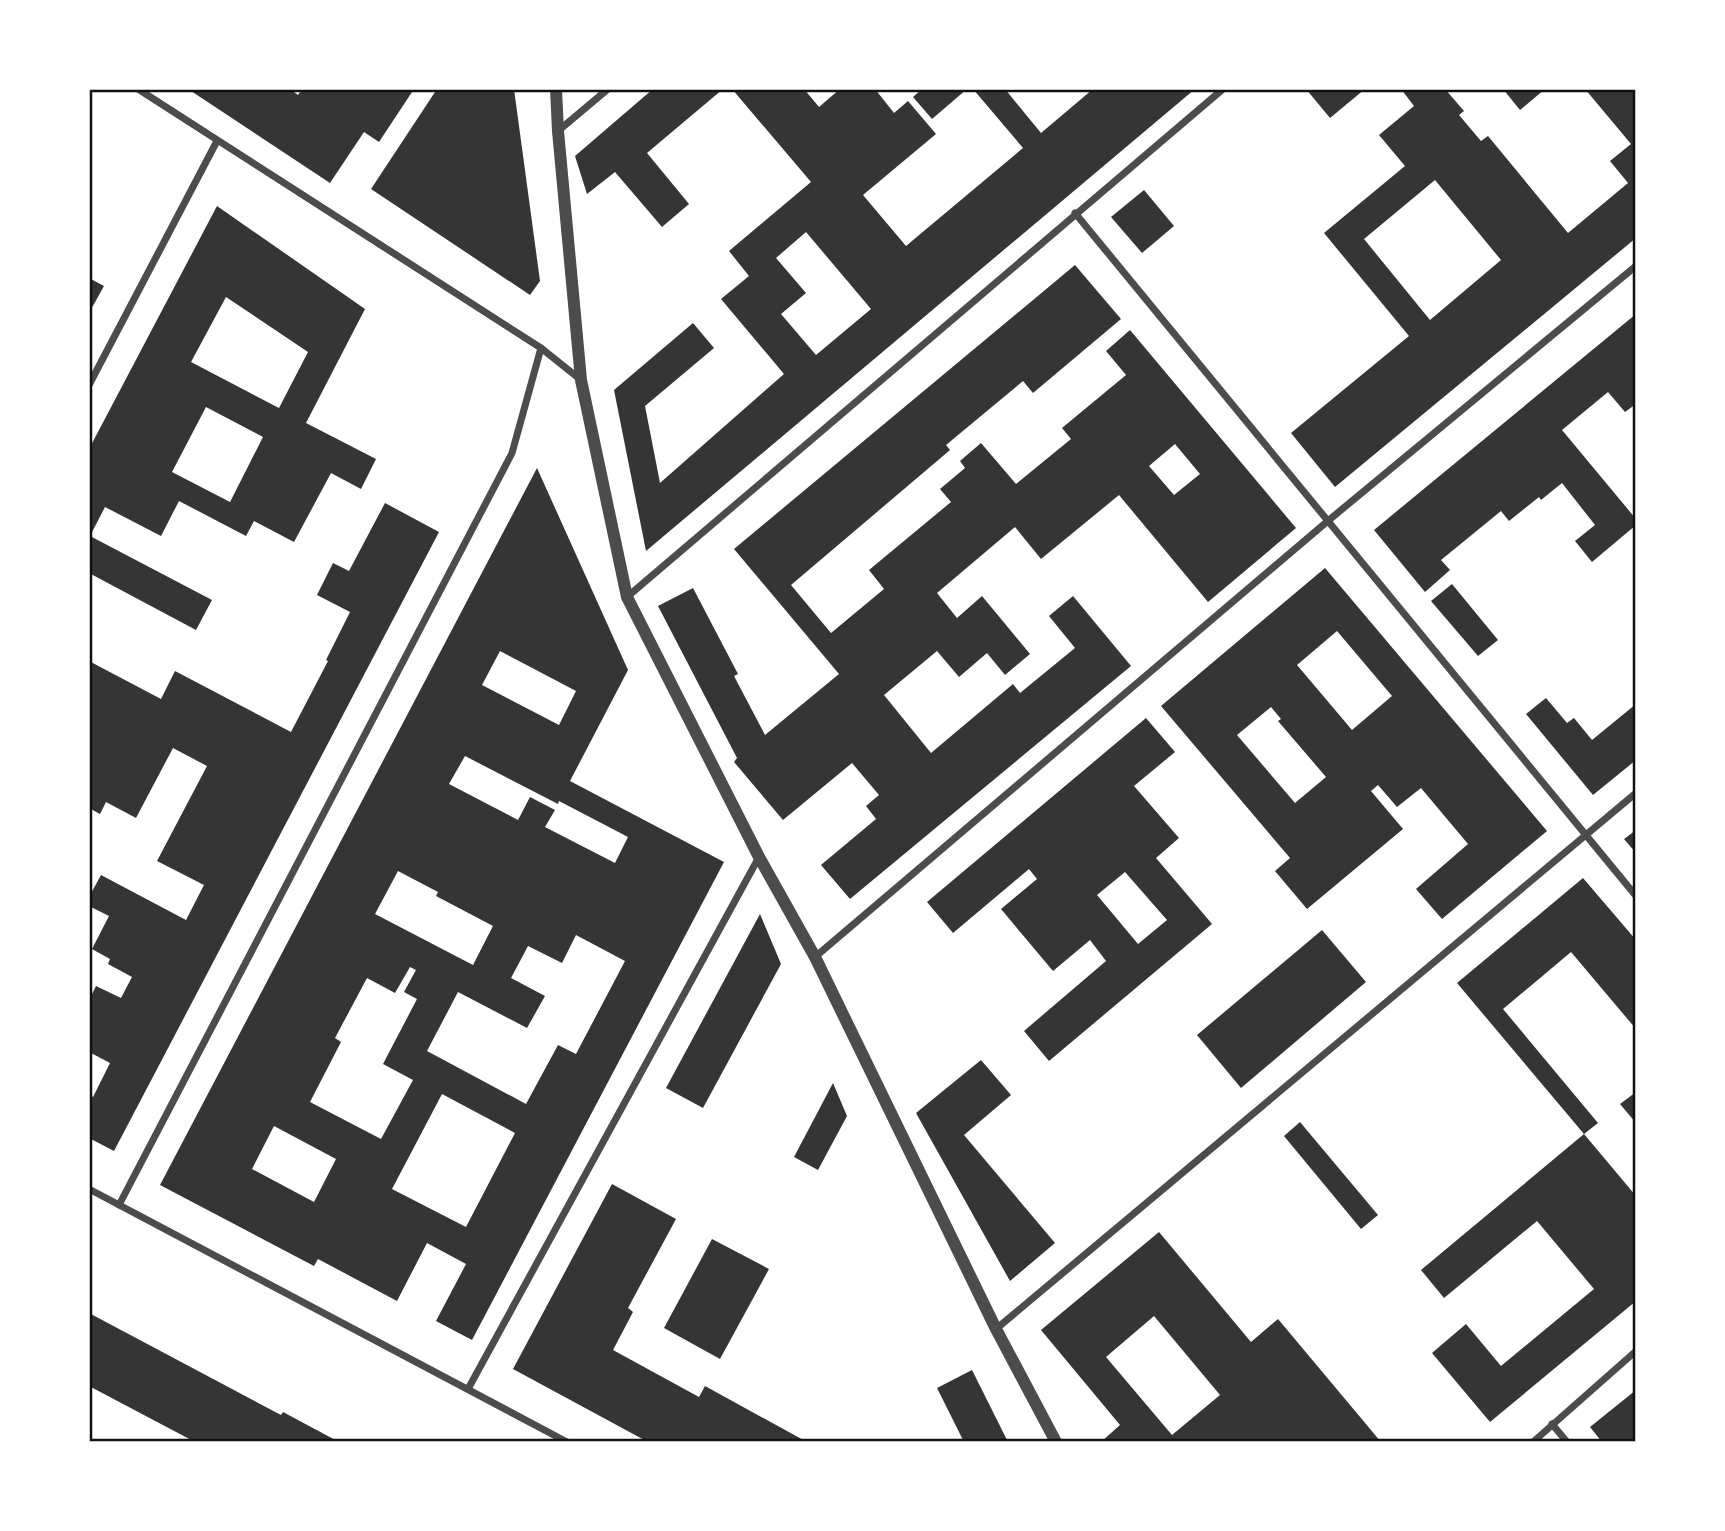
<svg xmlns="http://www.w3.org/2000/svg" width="1725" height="1531" font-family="Manrope,sans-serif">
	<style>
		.building { fill: #353535; fill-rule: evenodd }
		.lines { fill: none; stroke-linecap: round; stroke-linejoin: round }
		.minor { stroke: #4c4c4c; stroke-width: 7 }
		.tertiary { stroke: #4c4c4c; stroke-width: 12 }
		.neatline { fill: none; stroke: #111; stroke-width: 2.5 }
	</style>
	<rect width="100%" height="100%" fill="#fff"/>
	<g class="building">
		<path d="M 188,89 L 290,89 L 298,95 L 302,89 L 414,89 L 379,142 L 364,132 L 330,183 Z"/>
		<path d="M 437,89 L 514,89 L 540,281 L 530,295 L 371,189 Z"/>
		<path d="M 653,89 L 723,89 L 647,153 L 689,204 L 662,227 L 615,172 L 587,194 L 575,156 Z"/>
		<path d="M 732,89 L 804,89 L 819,107 L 840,89 L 875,89 L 894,113 L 908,101 L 936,134 L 863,195 L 906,246 L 1023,148 L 973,89 L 1005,89 L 1041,133 L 1093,89 L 1195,89 L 646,551 L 614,390 L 693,323 L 714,348 L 645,406 L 660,483 L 784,374 L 721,299 L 749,276 L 729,251 L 811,182 ZM 806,232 L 871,309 L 816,355 L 781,314 L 806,293 L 776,258 Z"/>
		<path d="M 922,89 L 967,89 L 932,119 L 913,97 Z"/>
		<path d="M 1306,89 L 1365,89 L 1330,118 Z"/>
		<path d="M 1401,89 L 1445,89 L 1464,111 L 1459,115 L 1481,141 L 1488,136 L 1568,233 L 1628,183 L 1610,161 L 1631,144 L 1585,89 L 1636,89 L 1636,238 L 1335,487 L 1291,433 L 1409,336 L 1324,233 L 1405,166 L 1379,135 L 1414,106 ZM 1435,180 L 1501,260 L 1430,320 L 1364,239 Z"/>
		<path d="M 1503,89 L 1545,89 L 1520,110 Z"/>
		<path d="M 1144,190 L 1174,226 L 1142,253 L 1111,217 Z"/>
		<path d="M 217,206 L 365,309 L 306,423 L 376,459 L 361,489 L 331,473 L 294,542 L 254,521 L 246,536 L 179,501 L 161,536 L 105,507 L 90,536 L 212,600 L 196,630 L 89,573 L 89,449 ZM 226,297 L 308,352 L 279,408 L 191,362 ZM 206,407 L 263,437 L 230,502 L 172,472 Z"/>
		<path d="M 1075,265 L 1121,319 L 1033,393 L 1023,381 L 946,445 L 950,450 L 791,585 L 831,633 L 884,589 L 869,570 L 951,502 L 940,489 L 965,468 L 960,461 L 981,443 L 1016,484 L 1071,439 L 1062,428 L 1126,375 L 1106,351 L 1130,330 L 1296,528 L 1208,602 L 1119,495 L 1041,559 L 1015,527 L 937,593 L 957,618 L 982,596 L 1030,654 L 1005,675 L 987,653 L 959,677 L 937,651 L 884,695 L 931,753 L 1013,684 L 1020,693 L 1075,648 L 1049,616 L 1073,596 L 1131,666 L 850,899 L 821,865 L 876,819 L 866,806 L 879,795 L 852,763 L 783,820 L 734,762 L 737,758 L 658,606 L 693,588 L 738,674 L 734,676 L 765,735 L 839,674 L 734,549 ZM 1175,444 L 1200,474 L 1174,495 L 1149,466 Z"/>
		<path d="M 89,278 L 104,286 L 89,313 Z"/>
		<path d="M 1636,314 L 1636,404 L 1625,412 L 1608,392 L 1562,430 L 1636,519 L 1636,525 L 1592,562 L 1575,541 L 1595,525 L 1562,483 L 1541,500 L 1539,497 L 1509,521 L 1501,511 L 1441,560 L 1450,570 L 1425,592 L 1374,530 Z"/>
		<path d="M 537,468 L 628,670 L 570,781 L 724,862 L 472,1340 L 436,1321 L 466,1264 L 427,1243 L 397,1301 L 318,1259 L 314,1266 L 160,1185 ZM 500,651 L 576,691 L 559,725 L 482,685 ZM 465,756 L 558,804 L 559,801 L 628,837 L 615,863 L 545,827 L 555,810 L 530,797 L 518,820 L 449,784 ZM 398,871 L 438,892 L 436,896 L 493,926 L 473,965 L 375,914 ZM 576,935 L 625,961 L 576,1054 L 558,1045 L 526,1104 L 427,1051 L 458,992 L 527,1028 L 545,996 L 511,978 L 528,946 L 562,963 ZM 410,967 L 416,970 L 404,992 L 417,999 L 383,1064 L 413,1080 L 381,1139 L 310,1102 L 341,1042 L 335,1038 L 367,978 L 395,993 ZM 442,1094 L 515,1133 L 466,1227 L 392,1189 ZM 274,1126 L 336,1159 L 314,1202 L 252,1169 Z"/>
		<path d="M 385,503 L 439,532 L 114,1151 L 89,1138 L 89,1095 L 93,1097 L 110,1063 L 89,1052 L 89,1000 L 96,986 L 121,998 L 132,977 L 108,964 L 110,959 L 92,949 L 109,916 L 89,906 L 89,897 L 101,875 L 186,920 L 204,885 L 157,861 L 207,766 L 173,748 L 136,818 L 106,802 L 100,814 L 89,808 L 89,661 L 161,699 L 175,671 L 291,732 L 328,661 L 326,660 L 350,612 L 317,595 L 333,563 L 349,571 Z"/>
		<path d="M 1325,568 L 1547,831 L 1442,919 L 1416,889 L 1468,844 L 1421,788 L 1397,807 L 1378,785 L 1371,791 L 1403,829 L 1307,909 L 1275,871 L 1290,858 L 1161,706 ZM 1337,631 L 1392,696 L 1352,730 L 1297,665 ZM 1271,707 L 1281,719 L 1278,721 L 1326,777 L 1295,803 L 1237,735 Z"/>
		<path d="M 1452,584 L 1498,640 L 1478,656 L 1431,601 Z"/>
		<path d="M 1546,698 L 1567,723 L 1574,718 L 1592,740 L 1636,704 L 1636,760 L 1593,795 L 1526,714 Z"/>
		<path d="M 1146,718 L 1175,752 L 1134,786 L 1179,838 L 1156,858 L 1212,924 L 1049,1061 L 1024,1031 L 1106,961 L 1090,940 L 1053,971 L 1001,909 L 1037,879 L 1029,869 L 953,933 L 927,902 ZM 1125,872 L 1167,920 L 1138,944 L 1097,895 Z"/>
		<path d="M 1636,830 L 1636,853 L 1624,839 Z"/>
		<path d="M 1583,878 L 1636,940 L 1636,1029 L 1571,952 L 1503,1009 L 1598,1123 L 1584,1134 L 1636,1196 L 1636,1301 L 1490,1422 L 1432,1353 L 1466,1324 L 1501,1366 L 1594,1289 L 1537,1221 L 1444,1298 L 1421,1270 L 1584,1134 L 1457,983 Z"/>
		<path d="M 760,914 L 781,964 L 703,1108 L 666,1088 Z"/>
		<path d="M 1322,930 L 1366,982 L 1241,1088 L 1197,1035 Z"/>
		<path d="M 981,1060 L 1011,1095 L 964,1135 L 1055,1243 L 1010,1281 L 916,1113 Z"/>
		<path d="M 833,1083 L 847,1116 L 818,1170 L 794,1157 Z"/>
		<path d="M 1636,1092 L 1636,1123 L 1620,1104 Z"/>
		<path d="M 1300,1122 L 1378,1215 L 1361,1229 L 1284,1136 Z"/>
		<path d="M 612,1184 L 676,1219 L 628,1308 L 633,1312 L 613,1350 L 699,1397 L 705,1386 L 807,1442 L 648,1442 L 513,1369 Z"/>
		<path d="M 1159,1232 L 1251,1342 L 1278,1319 L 1381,1442 L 1299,1442 L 1297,1439 L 1294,1442 L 1101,1442 L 1120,1425 L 1041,1330 ZM 1154,1316 L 1220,1395 L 1172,1435 L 1106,1357 Z"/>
		<path d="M 712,1239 L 769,1269 L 720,1359 L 664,1328 Z"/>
		<path d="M 89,1313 L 281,1415 L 283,1412 L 339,1442 L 195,1442 L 89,1386 Z"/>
		<path d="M 972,1370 L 1008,1442 L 964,1442 L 937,1388 Z"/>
		<path d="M 1636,1390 L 1636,1442 L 1602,1442 L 1590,1427 Z"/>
	</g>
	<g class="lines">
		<g class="minor">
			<path d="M 138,89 L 541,348 L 581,380"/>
			<path d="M 558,131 L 608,89"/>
			<path d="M 1075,213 L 1636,896"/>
			<path d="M 89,385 L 217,141"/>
			<path d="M 627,597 L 1223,89"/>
			<path d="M 815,957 L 1329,520 L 1636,266"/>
			<path d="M 89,1189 L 567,1442"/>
			<path d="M 119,1205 L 512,453 L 541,348"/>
			<path d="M 996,1329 L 1636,793"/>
			<path d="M 468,1389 L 759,857"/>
			<path d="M 1552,1424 L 1567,1442"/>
			<path d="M 1533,1442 L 1636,1351"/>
		</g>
		<path class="tertiary" d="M 556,89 L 558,131 L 581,380 L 627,597 L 759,857 L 815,957 L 996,1329 L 1056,1442"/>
	</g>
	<rect width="1725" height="1531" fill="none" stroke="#ffffff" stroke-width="182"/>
	<rect x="91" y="91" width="1543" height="1349" class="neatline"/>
</svg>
